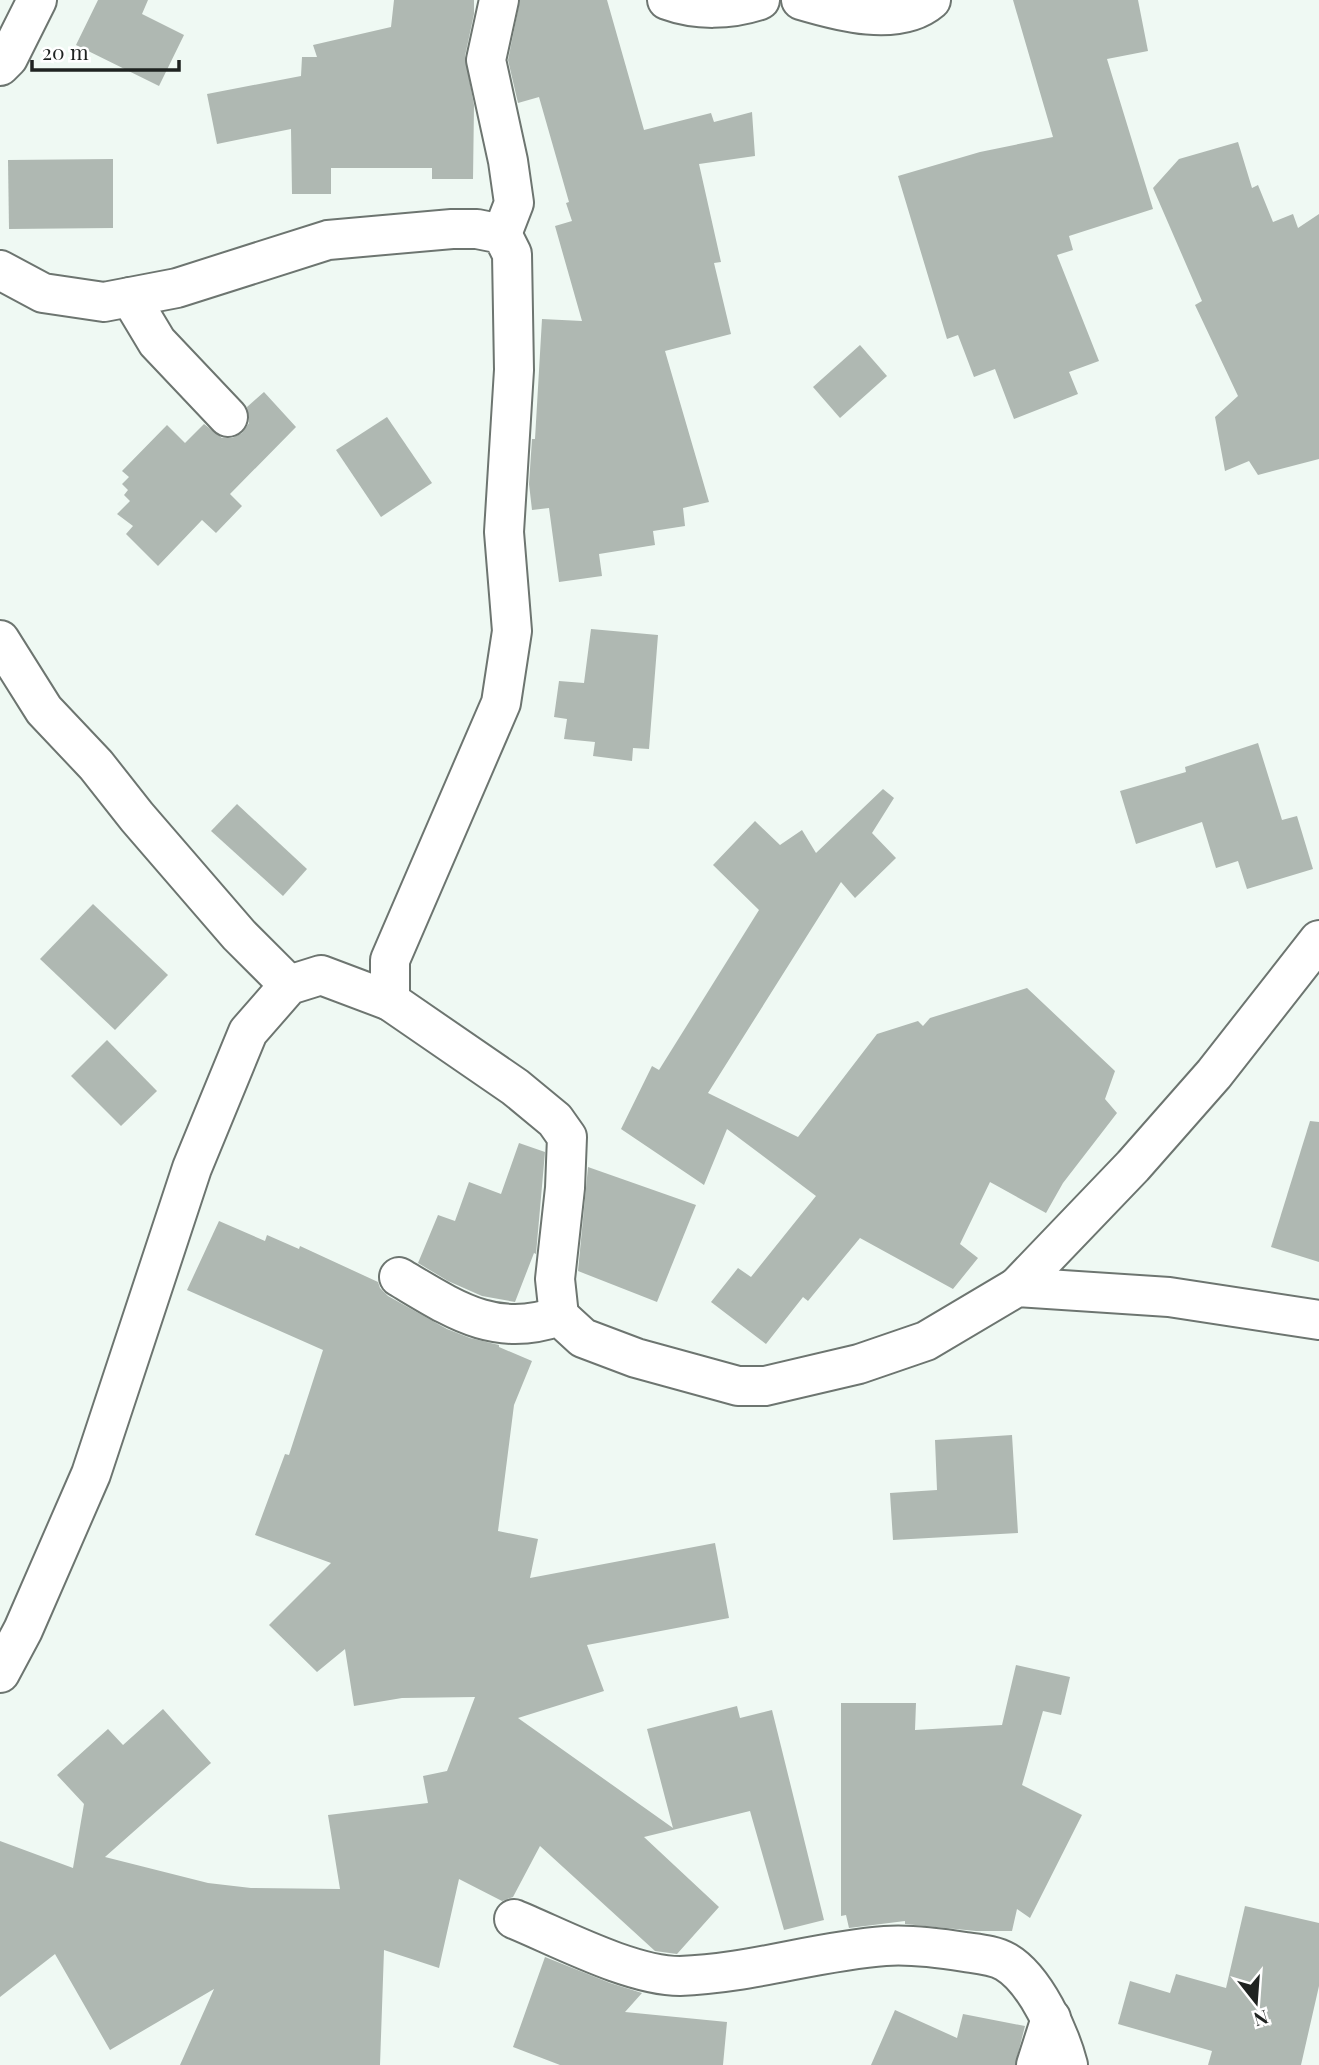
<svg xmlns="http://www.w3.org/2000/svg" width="1319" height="2065" font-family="'Playfair Display',serif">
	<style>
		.building { fill: #afb8b2 }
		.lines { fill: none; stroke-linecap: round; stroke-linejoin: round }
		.minor-casing { stroke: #6d7570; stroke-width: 42 }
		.minor { stroke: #fff; stroke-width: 38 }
	</style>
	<rect width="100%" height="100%" fill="#eff9f3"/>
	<g class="building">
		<path d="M 98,0 L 148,0 L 142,14 L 184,35 L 159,86 L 76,45 Z"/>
		<path d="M 394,0 L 474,0 L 474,14 L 465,56 L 474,105 L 473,179 L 432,179 L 432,168 L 331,168 L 331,194 L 292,194 L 291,129 L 217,144 L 207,94 L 301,76 L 302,57 L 317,57 L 313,45 L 391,27 Z"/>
		<path d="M 520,0 L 607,0 L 644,130 L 711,113 L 714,122 L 752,112 L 755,156 L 699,164 L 721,262 L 714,263 L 731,334 L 665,351 L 709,502 L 683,508 L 685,526 L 653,531 L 655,545 L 599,554 L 602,576 L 559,582 L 549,508 L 532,510 L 529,484 L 532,439 L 535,439 L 542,319 L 582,321 L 555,226 L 572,221 L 566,203 L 569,202 L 539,97 L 518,103 L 508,60 Z"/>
		<path d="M 1013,0 L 1138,0 L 1148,51 L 1107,59 L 1153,209 L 1069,236 L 1073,250 L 1057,255 L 1099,361 L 1069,372 L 1078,394 L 1014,419 L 995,369 L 974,377 L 958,335 L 947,339 L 898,176 L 980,152 L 1053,137 Z"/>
		<path d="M 1238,142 L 1252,188 L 1258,185 L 1273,222 L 1293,214 L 1298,228 L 1319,214 L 1319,459 L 1258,475 L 1249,461 L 1225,471 L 1215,417 L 1238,396 L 1195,305 L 1202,301 L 1153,188 L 1179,159 Z"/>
		<path d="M 113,159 L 113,228 L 9,229 L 8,160 Z"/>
		<path d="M 860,345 L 887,376 L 840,418 L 813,387 Z"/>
		<path d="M 264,392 L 296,427 L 230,494 L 242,506 L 216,533 L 202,520 L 158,566 L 126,534 L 133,526 L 117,514 L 130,501 L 124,495 L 128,490 L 122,484 L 129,477 L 122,471 L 167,425 L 185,443 L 204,424 L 222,438 L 232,438 L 242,433 L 249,423 L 247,407 Z"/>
		<path d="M 387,417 L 432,483 L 381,517 L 336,450 Z"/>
		<path d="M 591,629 L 658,635 L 649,749 L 633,748 L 632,761 L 593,756 L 595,742 L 564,739 L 567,719 L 554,717 L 559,681 L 584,683 Z"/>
		<path d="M 1258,743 L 1282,820 L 1297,816 L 1313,869 L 1247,889 L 1238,861 L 1216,868 L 1202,822 L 1136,844 L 1120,791 L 1186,772 L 1185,767 Z"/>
		<path d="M 883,789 L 894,798 L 872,833 L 896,858 L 855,898 L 841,882 L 708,1093 L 798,1137 L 877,1034 L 918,1021 L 923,1026 L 930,1018 L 1027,988 L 1115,1071 L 1105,1099 L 1117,1113 L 1063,1183 L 1046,1213 L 990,1182 L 960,1244 L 978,1258 L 953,1289 L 860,1238 L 808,1301 L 803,1297 L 766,1344 L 711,1302 L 738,1268 L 751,1277 L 816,1196 L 727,1129 L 704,1185 L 621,1129 L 652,1066 L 659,1070 L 759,910 L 713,865 L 755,821 L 780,845 L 802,830 L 816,853 Z"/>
		<path d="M 237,804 L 307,869 L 283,896 L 211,831 Z"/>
		<path d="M 93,904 L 168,975 L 115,1030 L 40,959 Z"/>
		<path d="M 107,1040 L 157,1091 L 121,1126 L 71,1076 Z"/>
		<path d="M 1310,1121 L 1319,1122 L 1319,1262 L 1271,1247 Z"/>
		<path d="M 519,1143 L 545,1152 L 536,1254 L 534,1253 L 515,1302 L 482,1296 L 448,1281 L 418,1263 L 438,1215 L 455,1221 L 469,1182 L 501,1194 Z"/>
		<path d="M 588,1167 L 696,1205 L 657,1302 L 578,1271 Z"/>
		<path d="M 219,1221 L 265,1241 L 267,1235 L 299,1249 L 300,1246 L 378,1282 L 380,1288 L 388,1296 L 447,1329 L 470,1338 L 499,1345 L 499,1347 L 532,1361 L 514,1405 L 498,1531 L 538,1539 L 530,1578 L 715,1543 L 729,1618 L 587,1645 L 604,1691 L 518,1718 L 673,1828 L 647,1729 L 737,1706 L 740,1718 L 772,1710 L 824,1920 L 784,1930 L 750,1811 L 644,1837 L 719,1907 L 677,1954 L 655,1951 L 540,1846 L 513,1897 L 502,1901 L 459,1879 L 439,1968 L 384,1950 L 380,2065 L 180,2065 L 214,1989 L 110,2050 L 55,1954 L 0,1997 L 0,1841 L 73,1868 L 84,1804 L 57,1775 L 108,1729 L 123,1745 L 163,1709 L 211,1763 L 105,1857 L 208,1883 L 251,1888 L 340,1889 L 328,1815 L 428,1803 L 423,1776 L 447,1771 L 475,1697 L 402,1698 L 354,1706 L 345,1649 L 317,1672 L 269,1625 L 331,1563 L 255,1535 L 285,1454 L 289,1455 L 323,1350 L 187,1290 Z"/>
		<path d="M 1012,1435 L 1018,1533 L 893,1540 L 890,1493 L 937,1490 L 935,1440 Z"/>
		<path d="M 1016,1665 L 1070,1677 L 1061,1715 L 1043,1711 L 1022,1785 L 1082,1815 L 1030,1918 L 1017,1909 L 1012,1931 L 976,1931 L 905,1924 L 905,1921 L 849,1928 L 846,1915 L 841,1916 L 841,1703 L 916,1703 L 915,1730 L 1002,1725 Z"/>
		<path d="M 1245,1906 L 1319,1923 L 1319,1986 L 1301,2065 L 1208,2065 L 1212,2051 L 1118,2024 L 1130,1981 L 1170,1993 L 1176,1974 L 1226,1988 Z"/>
		<path d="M 545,1957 L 610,1983 L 642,1993 L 625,2012 L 727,2022 L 723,2065 L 560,2065 L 513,2047 Z"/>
		<path d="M 895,2010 L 957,2038 L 963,2014 L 1025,2026 L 1015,2065 L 871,2065 Z"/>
	</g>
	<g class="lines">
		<g class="minor-casing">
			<g id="minor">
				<path d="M 499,0 L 486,60 L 508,161 L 514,203 L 502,234"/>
				<path d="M 667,0 C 697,11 730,10 760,0"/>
				<path d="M 801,0 C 838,11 898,28 931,0"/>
				<path d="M 0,66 L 8,58 L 37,0"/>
				<path d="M 0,270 L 43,293 L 104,302 L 177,288 L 328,240 L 452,229 L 477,229 L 502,234 L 512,254 L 514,370 L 504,532 L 512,631 L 501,703 L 390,960 L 390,1001 L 515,1087 L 555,1120 L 567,1137 L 565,1188 L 555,1279 L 559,1316"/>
				<path d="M 130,297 L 157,342 L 228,417"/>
				<path d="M 0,640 L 44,710 L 96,765 L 137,817 L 239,935 L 289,985"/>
				<path d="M 399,1277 C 453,1309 495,1339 559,1316 L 583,1338 L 636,1358 L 738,1386 L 765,1386 L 859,1364 L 926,1341 L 1017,1287 L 1169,1297 L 1319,1320"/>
				<path d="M 1017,1287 L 1133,1166 L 1214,1074 L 1319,940"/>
				<path d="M 0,1673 L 23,1630 L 91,1474 L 192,1168 L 248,1032 L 289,985 L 321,975 L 390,1001"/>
				<path d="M 514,1919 C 560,1938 631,1976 680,1976 C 749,1974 816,1951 885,1946 C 910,1944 940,1948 965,1952 C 979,1954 994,1955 1006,1962 C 1035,1979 1060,2034 1068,2065"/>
				<path d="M 1036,2065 L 1051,2018"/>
			</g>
		</g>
		<use href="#minor" class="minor"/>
	</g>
	<g transform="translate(1256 2002) rotate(163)" stroke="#ffffff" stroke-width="5" paint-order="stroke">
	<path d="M0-5L12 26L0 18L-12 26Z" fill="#1f2321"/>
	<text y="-10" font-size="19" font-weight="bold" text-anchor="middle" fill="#1f2321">N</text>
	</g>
	<path d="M32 60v10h147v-10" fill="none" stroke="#1f2321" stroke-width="3.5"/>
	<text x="42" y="60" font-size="21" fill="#1f2321" stroke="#ffffff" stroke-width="5" paint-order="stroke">20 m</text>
</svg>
